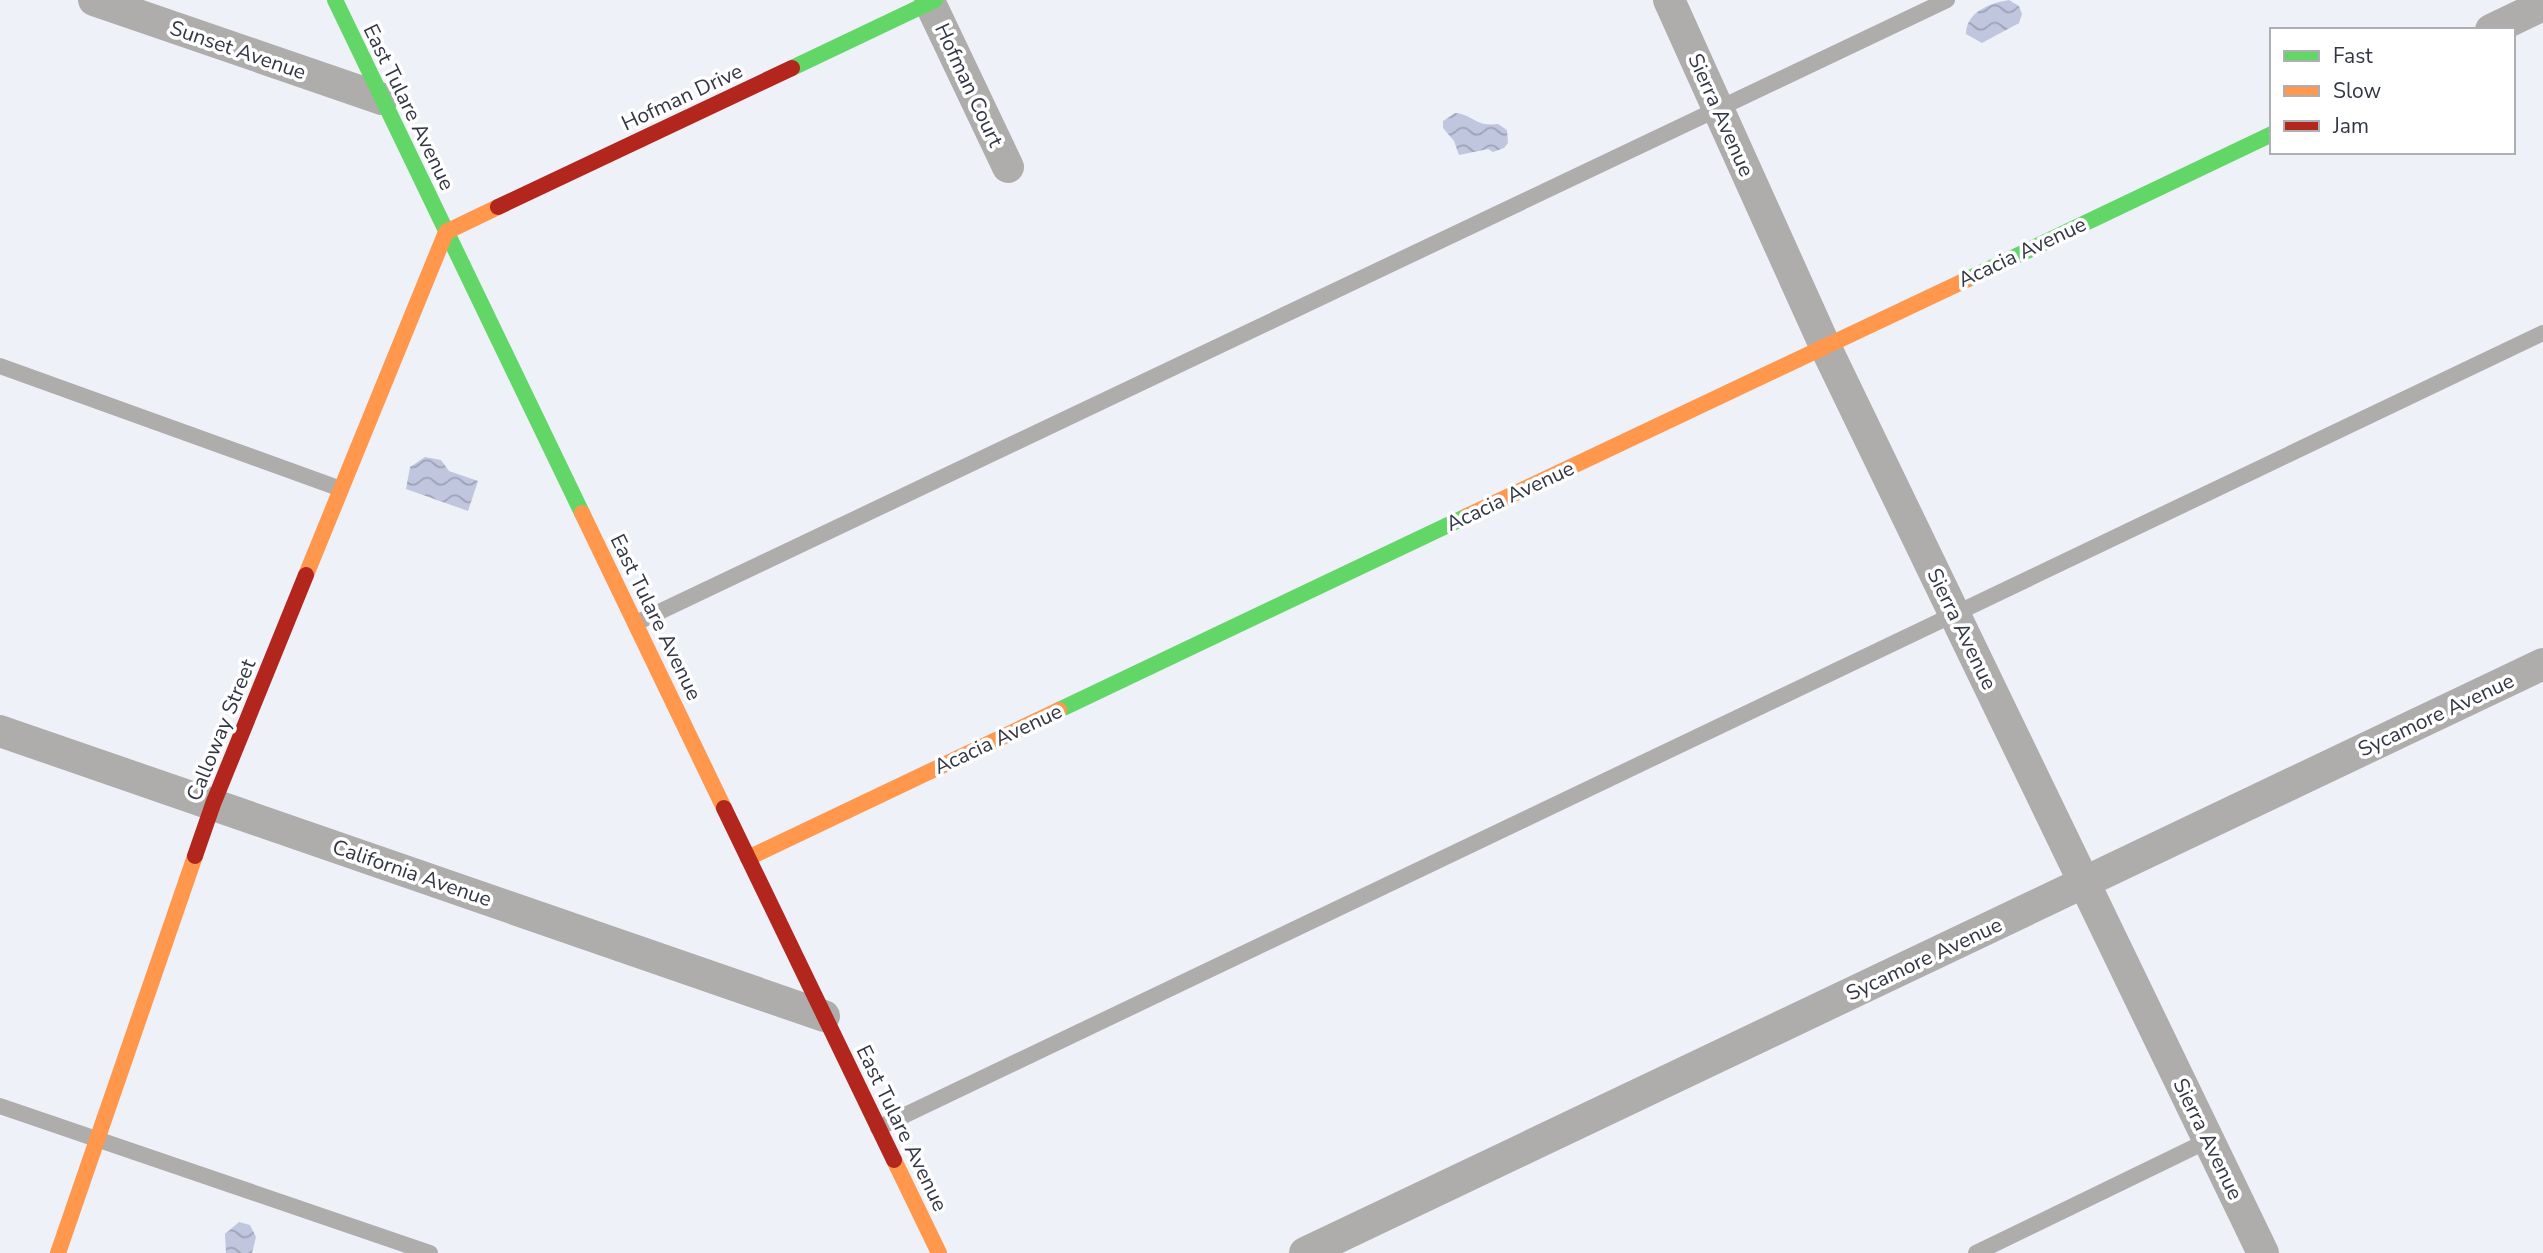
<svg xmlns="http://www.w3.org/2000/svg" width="2543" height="1253" font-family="'Nunito Sans',sans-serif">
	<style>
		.water { fill: url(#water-waves) }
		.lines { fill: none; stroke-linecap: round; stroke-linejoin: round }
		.lane { stroke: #afacac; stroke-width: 16 }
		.street { stroke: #afacac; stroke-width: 32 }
		.fast { stroke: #63d668; stroke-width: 16 }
		.slow { stroke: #ff974d; stroke-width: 16 }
		.jam { stroke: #b3261e; stroke-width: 16 }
		.labels { text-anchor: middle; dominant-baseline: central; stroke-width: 7; stroke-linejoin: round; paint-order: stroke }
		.street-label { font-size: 21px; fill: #333644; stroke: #fff }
	</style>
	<defs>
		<pattern id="water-waves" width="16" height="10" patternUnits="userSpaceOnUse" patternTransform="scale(1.75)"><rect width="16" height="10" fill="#c0c6de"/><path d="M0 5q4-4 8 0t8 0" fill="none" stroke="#9da2b6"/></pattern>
	</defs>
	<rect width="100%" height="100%" fill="#eff1f9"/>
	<g class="water">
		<path d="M 2009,0 L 2019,6 L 2022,14 L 2019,23 L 1982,43 L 1966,34 C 1966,12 1990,3 2009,0 Z"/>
		<path d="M 1455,113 C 1473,114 1474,127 1498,124 L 1507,130 L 1508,143 L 1504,148 L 1493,152 L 1488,149 L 1459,155 L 1454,141 L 1443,128 L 1443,121 Z"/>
		<path d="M 425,457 L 441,460 L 449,471 L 478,481 L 468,511 L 406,489 L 410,467 Z"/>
		<path d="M 239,1222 L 250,1225 L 256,1237 L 252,1253 L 226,1253 L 225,1234 Z"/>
	</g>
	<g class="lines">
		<g class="lane">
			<path d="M 0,366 L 341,489"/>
			<path d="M 636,623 L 1947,0"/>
			<path d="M 0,1106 L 430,1253"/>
			<path d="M 878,1128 L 2543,333"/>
			<path d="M 1976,1253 L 2209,1140"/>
		</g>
		<g class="street">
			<path d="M 94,0 L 382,99"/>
			<path d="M 1669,0 L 1825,346 L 2263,1253"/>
			<path d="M 930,3 L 1008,167"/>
			<path d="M 2491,30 L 2543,5"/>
			<path d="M 0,731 L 824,1016"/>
			<path d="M 1305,1253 L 2543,664"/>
		</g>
		<g class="fast">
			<path d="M 335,0 L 582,513"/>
			<path d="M 792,68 L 935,0"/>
			<path d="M 1968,279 L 2272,134"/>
			<path d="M 1059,710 L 1467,516"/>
		</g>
		<g class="slow">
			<path d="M 582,513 L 724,808"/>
			<path d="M 1467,516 L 1968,279"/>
			<path d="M 306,575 L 446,232 L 498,207"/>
			<path d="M 748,858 L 1059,710"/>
			<path d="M 894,1160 L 939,1253"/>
			<path d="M 58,1253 L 195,856"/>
		</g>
		<g class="jam">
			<path d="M 498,207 L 792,68"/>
			<path d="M 724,808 L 894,1160"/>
			<path d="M 195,856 L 213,804 L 306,575"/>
		</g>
	</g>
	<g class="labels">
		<g class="street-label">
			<text transform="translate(238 50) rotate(19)">Sunset Avenue</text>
			<text transform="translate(969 85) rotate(65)">Hofman Court</text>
			<text transform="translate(682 97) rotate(-25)">Hofman Drive</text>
			<text transform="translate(409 107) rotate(64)">East Tulare Avenue</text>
			<text transform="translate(1721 115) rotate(66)">Sierra Avenue</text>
			<text transform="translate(2022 252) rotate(-25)">Acacia Avenue</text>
			<text transform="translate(1510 496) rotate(-25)">Acacia Avenue</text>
			<text transform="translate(656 617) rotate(64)">East Tulare Avenue</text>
			<text transform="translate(1962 629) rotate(64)">Sierra Avenue</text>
			<text transform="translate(2436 715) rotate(-25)">Sycamore Avenue</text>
			<text transform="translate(221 730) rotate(-68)">Calloway Street</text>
			<text transform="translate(998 739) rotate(-25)">Acacia Avenue</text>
			<text transform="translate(412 873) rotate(19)">California Avenue</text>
			<text transform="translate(1924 959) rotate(-25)">Sycamore Avenue</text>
			<text transform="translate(902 1128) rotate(64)">East Tulare Avenue</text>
			<text transform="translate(2208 1139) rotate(64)">Sierra Avenue</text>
		</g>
	</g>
	<rect x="2270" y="28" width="245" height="126" fill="#ffffff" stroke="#adafb4" stroke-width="2"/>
	<rect x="2284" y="51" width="35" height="10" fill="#63d668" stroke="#adafb4" stroke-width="2"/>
	<text x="2333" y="63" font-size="21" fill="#333644">Fast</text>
	<rect x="2284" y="86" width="35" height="10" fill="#ff974d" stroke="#adafb4" stroke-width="2"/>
	<text x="2333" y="98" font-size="21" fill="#333644">Slow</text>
	<rect x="2284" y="121" width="35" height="10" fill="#b3261e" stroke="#adafb4" stroke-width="2"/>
	<text x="2333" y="133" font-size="21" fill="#333644">Jam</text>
</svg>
